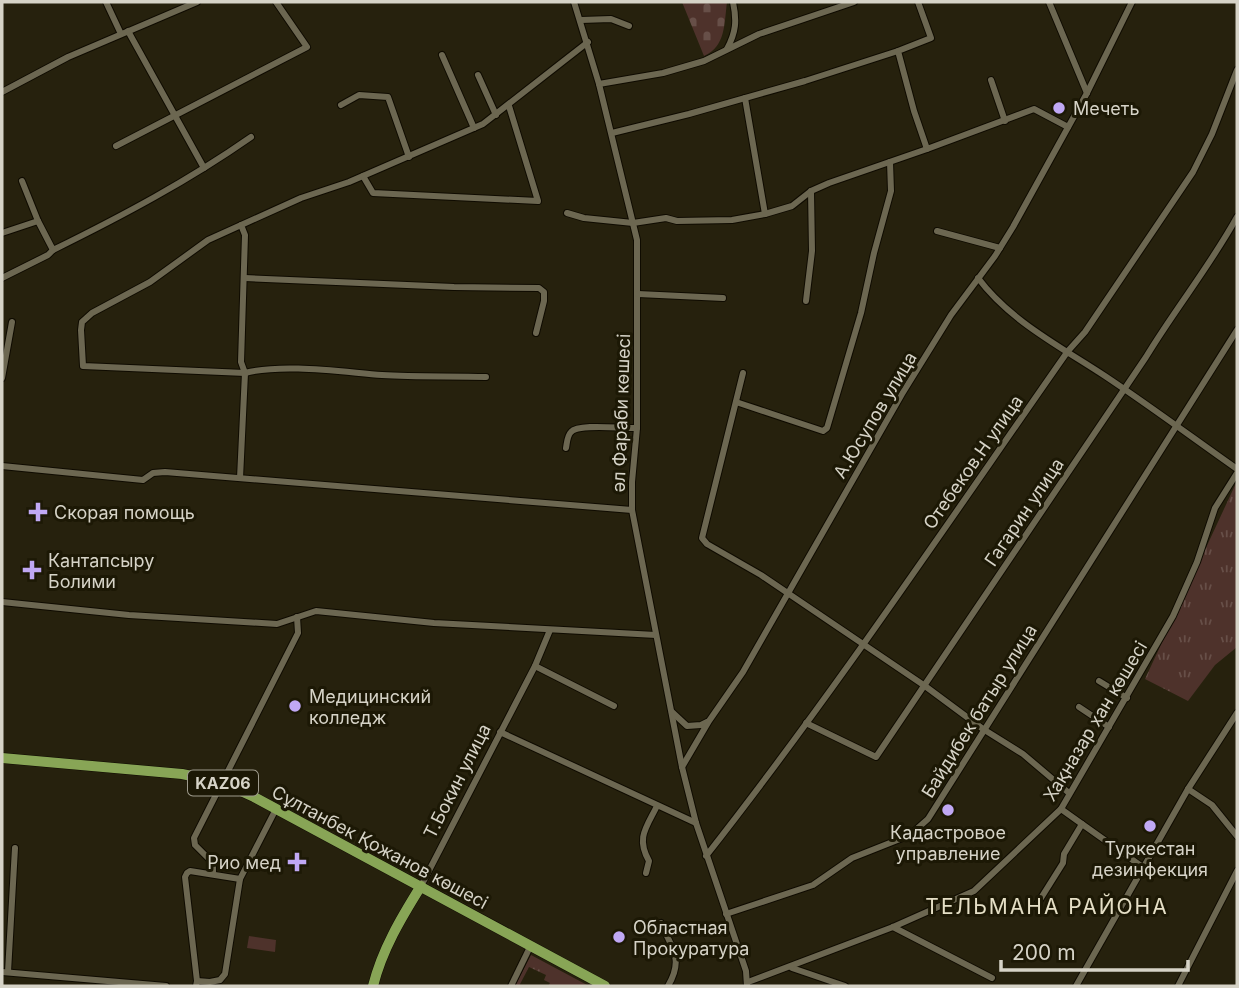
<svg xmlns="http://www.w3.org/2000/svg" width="1239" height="988" font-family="Inter,sans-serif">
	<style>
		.green { fill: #4e322b }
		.cemetery { fill: url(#cemetery-stones) }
		.park { fill: url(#park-tufts) }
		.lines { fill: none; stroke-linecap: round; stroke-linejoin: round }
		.minor-casing { stroke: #0f0b00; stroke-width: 8 }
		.primary-casing { stroke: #0f0b00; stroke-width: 11 }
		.minor { stroke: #6c6751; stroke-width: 6 }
		.primary { stroke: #88a556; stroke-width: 10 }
		.poi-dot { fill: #c0a8f4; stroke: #1c1805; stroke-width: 2.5 }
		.labels { text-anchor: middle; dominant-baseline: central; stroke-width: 6; stroke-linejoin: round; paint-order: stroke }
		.shield { fill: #1c1805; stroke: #9e9b8d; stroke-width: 2 }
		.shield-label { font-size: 16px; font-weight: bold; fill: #d6d3c7 }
		.poi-label { font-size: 18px; fill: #d6d3c7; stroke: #1c1805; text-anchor: start }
		.street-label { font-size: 18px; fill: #d6d3c7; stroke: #1c1805 }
		.quarter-label { font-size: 21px; letter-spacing: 2px; fill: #e5dfc6; stroke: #1c1805 }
	</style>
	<defs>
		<pattern id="cemetery-stones" width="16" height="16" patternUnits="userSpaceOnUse" patternTransform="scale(1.75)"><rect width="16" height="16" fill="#4e322b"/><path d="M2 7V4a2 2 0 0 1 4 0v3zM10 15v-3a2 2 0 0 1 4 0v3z" fill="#674f48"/></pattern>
		<pattern id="park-tufts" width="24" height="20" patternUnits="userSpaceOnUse" patternTransform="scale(1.75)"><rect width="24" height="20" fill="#4e322b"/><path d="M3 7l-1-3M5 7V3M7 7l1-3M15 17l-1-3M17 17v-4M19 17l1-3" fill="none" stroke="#674f48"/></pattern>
	</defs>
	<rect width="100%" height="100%" fill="#26210d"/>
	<path class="green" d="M 249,936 L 276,940 L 275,952 L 247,948 Z"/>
	<path class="cemetery" d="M 682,2 L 727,2 C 724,24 726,46 704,56 Z"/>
	<g class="park">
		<path d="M 1237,481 L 1237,647 L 1215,665 L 1188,701 L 1145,679 Z"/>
		<path d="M 531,955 L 589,986 L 548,986 L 550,983 L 544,980 L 546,975 L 529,967 L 519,986 L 515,986 Z"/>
	</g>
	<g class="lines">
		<g class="minor-casing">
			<g id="minor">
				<path d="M 106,2 L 121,34"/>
				<path d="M 574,2 L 599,84 L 637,240 L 637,428 L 632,482 L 632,510 L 682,767 L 696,823 L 746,971 L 747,986"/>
				<path d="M 918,2 L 931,38 L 898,51 L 914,111 L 927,149 L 1034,109 L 1068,127"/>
				<path d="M 1049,2 L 1087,93"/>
				<path d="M 581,20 L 611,19 L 629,26"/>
				<path d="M 128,31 L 204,168"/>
				<path d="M 727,49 C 736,32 737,21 733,2"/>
				<path d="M 442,55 L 474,128"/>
				<path d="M 478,75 L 496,115"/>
				<path d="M 991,80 L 1005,121"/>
				<path d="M 599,84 L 663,73 L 704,61 L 759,34 L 854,2"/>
				<path d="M 2,92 L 68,57 L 197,2"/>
				<path d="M 745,98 L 765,214"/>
				<path d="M 341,105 L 359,95 L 388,97 L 409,157"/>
				<path d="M 612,133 L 689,114 L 805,81 L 898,51"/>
				<path d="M 116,146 L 307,47 L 276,2"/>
				<path d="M 363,176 L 373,193 L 538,201 L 509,106"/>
				<path d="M 22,181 L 38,221"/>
				<path d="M 567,213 L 584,218 L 633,223 L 666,218 L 677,221 L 732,220 L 765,214 L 792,206 L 811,191 L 829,183 L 927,149"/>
				<path d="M 937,231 L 1000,248"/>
				<path d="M 2,233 L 38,221 L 53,250 C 122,216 188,181 251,137"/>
				<path d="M 2,278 L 48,255 L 53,250"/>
				<path d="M 245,278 L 454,287 L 539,288 L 544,292 L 544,301 L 536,333"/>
				<path d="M 978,278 C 1010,321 1061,347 1105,376 C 1150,406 1193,438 1237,469"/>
				<path d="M 638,294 L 723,298"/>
				<path d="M 806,301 L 812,251 L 811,191"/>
				<path d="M 743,373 L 702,538 L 707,544 L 761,575 L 925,686 L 983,729 L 1023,754 L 1069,793"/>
				<path d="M 486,377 C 451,376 416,377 382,375 C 342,372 283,363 245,373 L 83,366 L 81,330 L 82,322 L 92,313 L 150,282 L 208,240 L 301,198 L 349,182 L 483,124 L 588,42"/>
				<path d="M 2,378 L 12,322"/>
				<path d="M 736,402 L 823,431 L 827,428 L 861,313 L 874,253 L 891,191 L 890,162"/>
				<path d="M 566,448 C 567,443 567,436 571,432 C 579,423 623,429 637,428"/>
				<path d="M 2,466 L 143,480 L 153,473 L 165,472 L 632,510"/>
				<path d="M 240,478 L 245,373 L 241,362 L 245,235 L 241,225"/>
				<path d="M 2,602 L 129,615 L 277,624 L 316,611 L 434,623 L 656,635"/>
				<path d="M 535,666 L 614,706"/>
				<path d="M 1099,681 L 1127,698"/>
				<path d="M 1079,707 L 1109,727"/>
				<path d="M 672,712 L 687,726 L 701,725 L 707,722"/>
				<path d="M 806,723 L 876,757 L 1146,357 C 1175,309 1210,266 1237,217"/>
				<path d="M 500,732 L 696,823"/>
				<path d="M 682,767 L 709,721 L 743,672 L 902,394 L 951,315 L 995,256 L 1013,227 L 1087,93 L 1132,2"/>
				<path d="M 1188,789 L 1212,805 L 1237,836"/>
				<path d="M 1061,809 L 1082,824"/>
				<path d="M 706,856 C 834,693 949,521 1068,351 L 1085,332 L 1193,172 L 1212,134 L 1237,70"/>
				<path d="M 646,873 L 649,861 C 636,838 646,828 657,806"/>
				<path d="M 213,874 L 213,863 L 195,845 L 194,838 L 298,633 L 297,617"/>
				<path d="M 421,886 L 535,666 L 550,630"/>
				<path d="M 1036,906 L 1063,863 L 1064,854 L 1082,824 L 1144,868"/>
				<path d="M 726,914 L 813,885 L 852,858 L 910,835 L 928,819 L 1237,330"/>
				<path d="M 661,923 C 672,949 684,959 668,986"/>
				<path d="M 893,927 L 992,978"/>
				<path d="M 792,968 L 845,986"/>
				<path d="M 2,972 L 166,986"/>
				<path d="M 8,972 L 15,848"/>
				<path d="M 197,981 L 185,877 L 187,873 L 190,871 L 240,879"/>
				<path d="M 748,982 L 893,927 L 974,891 L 1061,809 L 1173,616 L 1197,562 L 1215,508 L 1237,473"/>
				<path d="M 196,986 L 197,981 L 210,982 L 220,980 L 225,974 L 240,879 L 276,809"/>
				<path d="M 511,986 L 530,947"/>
				<path d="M 1076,986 L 1188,789 L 1237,713"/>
				<path d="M 1178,986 L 1237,871"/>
			</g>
		</g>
		<g class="primary-casing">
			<g id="primary">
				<path d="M 2,758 L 182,774 L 221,782 L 254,797 L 605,986"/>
				<path d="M 373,986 C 382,950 401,918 421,886"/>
			</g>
		</g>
		<use href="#minor" class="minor"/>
		<use href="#primary" class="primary"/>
	</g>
	<g class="poi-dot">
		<circle cx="1059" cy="108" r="7"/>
		<path d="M34.5 501.5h7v7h7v7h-7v7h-7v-7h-7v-7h7z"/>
		<path d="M28.5 559.5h7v7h7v7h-7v7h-7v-7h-7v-7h7z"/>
		<circle cx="295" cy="706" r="7"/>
		<circle cx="948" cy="810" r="7"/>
		<circle cx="1150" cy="826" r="7"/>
		<path d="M293.5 851.5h7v7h7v7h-7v7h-7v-7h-7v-7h7z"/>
		<circle cx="619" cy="937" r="7"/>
	</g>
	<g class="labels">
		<rect class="shield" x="188" y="770.5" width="70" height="25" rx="5"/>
		<g class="shield-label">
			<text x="223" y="783">KАZ06</text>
		</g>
		<g class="poi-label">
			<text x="1073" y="108">Мечеть</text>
			<text x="54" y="512">Скорая помощь</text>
			<text x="48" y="560">Кантапсыру<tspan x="48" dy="21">Болими</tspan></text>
			<text x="309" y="696">Медицинский<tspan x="309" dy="21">колледж</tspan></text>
			<text x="948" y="832" text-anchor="middle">Кадастровое<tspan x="948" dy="21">управление</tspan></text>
			<text x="1150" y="848" text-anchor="middle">Туркестан<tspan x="1150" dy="21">дезинфекция</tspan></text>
			<text x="281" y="862" text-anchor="end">Рио мед</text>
			<text x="633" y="927">Областная<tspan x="633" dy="21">Прокуратура</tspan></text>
		</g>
		<g class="street-label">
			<text transform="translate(621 413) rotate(-88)">әл Фараби көшесі</text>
			<text transform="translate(875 415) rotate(-59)">А.Юсупов улица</text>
			<text transform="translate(973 462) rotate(-55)">Отебеков.Н улица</text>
			<text transform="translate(1024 512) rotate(-56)">Гагарин улица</text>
			<text transform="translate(979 711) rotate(-58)">Байдибек батыр улица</text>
			<text transform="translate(1095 721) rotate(-59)">Хақназар хан көшесі</text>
			<text transform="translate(457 781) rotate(-63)">Т.Бокин улица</text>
			<text transform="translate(380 847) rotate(28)">Сұлтанбек Қожанов көшесі</text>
		</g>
		<g class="quarter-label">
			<text x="1047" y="906">ТЕЛЬМАНА РАЙОНА</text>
		</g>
	</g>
	<rect width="1239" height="988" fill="none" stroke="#d6d3c7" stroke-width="7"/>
	<path d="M1001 960v10h187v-10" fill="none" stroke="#d6d3c7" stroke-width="3.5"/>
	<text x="1012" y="960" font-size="21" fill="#d6d3c7" stroke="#1c1805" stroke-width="5" paint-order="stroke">200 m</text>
</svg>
